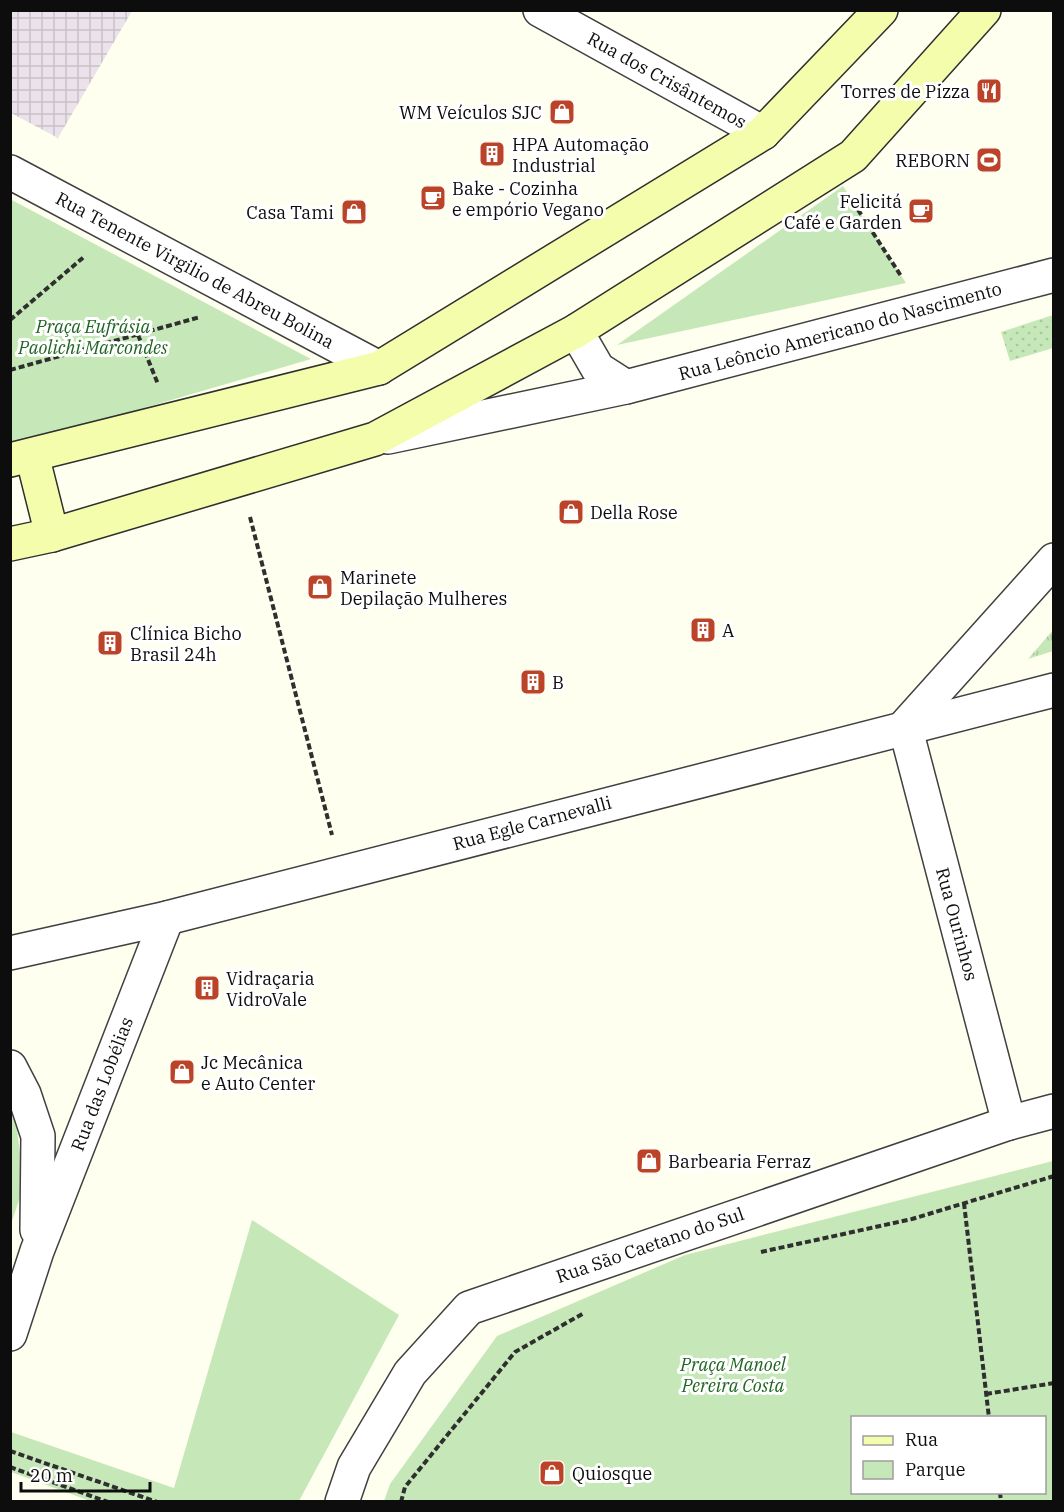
<svg xmlns="http://www.w3.org/2000/svg" width="1064" height="1512" font-family="'IBM Plex Serif',serif">
	<style>
		.industrial { fill: url(#industrial-grid) }
		.grass { fill: url(#grass-tufts) }
		.park { fill: #c6e8b8; fill-rule: evenodd }
		.garden { fill: url(#garden-dots) }
		.lines { fill: none; stroke-linecap: round; stroke-linejoin: round }
		.minor-casing { stroke: #404040; stroke-width: 36 }
		.tertiary-casing { stroke: #404040; stroke-width: 36 }
		.secondary-casing { stroke: #2f2f2f; stroke-width: 36 }
		.path { stroke: #2f2f2f; stroke-width: 4; stroke-dasharray: 6 3; stroke-linecap: butt }
		.minor { stroke: #fff; stroke-width: 33 }
		.tertiary { stroke: #fff; stroke-width: 33 }
		.secondary { stroke: #f3fdab; stroke-width: 33 }
		.labels { text-anchor: middle; dominant-baseline: central; stroke-width: 6; stroke-linejoin: round; paint-order: stroke }
		.street-label { font-size: 18px; fill: #0d0d0d; stroke: #fff }
		.poi-label { font-size: 18px; fill: #0d0d0d; stroke: #fff; text-anchor: start }
		.park-label { font-size: 18px; font-style: italic; fill: #1f6421; stroke: #fff }
	</style>
	<defs>
		<pattern id="industrial-grid" width="8" height="8" patternUnits="userSpaceOnUse" patternTransform="scale(1.5)"><rect width="8" height="8" fill="#ece2eb"/><path d="M0 4h8M4 0v8" fill="none" stroke="#c9c1c8"/></pattern>
		<pattern id="grass-tufts" width="24" height="20" patternUnits="userSpaceOnUse" patternTransform="scale(1.5)"><rect width="24" height="20" fill="#c6e8b8"/><path d="M3 7l-1-3M5 7V3M7 7l1-3M15 17l-1-3M17 17v-4M19 17l1-3" fill="none" stroke="#a9c69d"/></pattern>
		<pattern id="garden-dots" width="8" height="8" patternUnits="userSpaceOnUse" patternTransform="scale(1.5)"><rect width="8" height="8" fill="#c6e8b8"/><path d="M2 2h.1M6 6h.1" fill="none" stroke="#a9c69d" stroke-width="1.8" stroke-linecap="round"/></pattern>
	</defs>
	<rect width="100%" height="100%" fill="#feffee"/>
	<path class="industrial" d="M 10,11 L 132,11 L 58,138 L 11,113 Z"/>
	<path class="grass" d="M 1053,630 L 1053,651 L 1028,659 Z"/>
	<g class="park">
		<path d="M 843,186 L 906,283 L 617,345 Z"/>
		<path d="M 10,199 L 311,359 L 11,447 Z"/>
		<path d="M 11,1100 L 14,1106 L 24,1185 L 11,1224 Z"/>
		<path d="M 1053,1161 L 1053,1501 L 384,1501 L 390,1484 L 497,1336 L 685,1255 ZM 852,1418 L 1044,1418 L 1044,1492 L 852,1492 Z"/>
		<path d="M 252,1220 L 399,1315 L 299,1501 L 90,1501 L 11,1472 L 11,1432 L 174,1488 Z"/>
	</g>
	<path class="garden" d="M 1053,315 L 1053,348 L 1010,361 L 1001,332 Z"/>
	<g class="lines">
		<g class="minor-casing">
			<g id="minor">
				<path d="M 540,10 L 763,133"/>
				<path d="M 10,172 L 379,368"/>
				<path d="M 576,331 L 598,369 L 626,387"/>
				<path d="M 388,437 L 626,387 L 1054,275"/>
				<path d="M 10,953 L 167,918 L 1054,690"/>
				<path d="M 10,1067 L 24,1094 L 38,1136 L 37,1230"/>
				<path d="M 1009,1123 L 905,726 L 1054,560"/>
				<path d="M 10,1334 L 37,1251 L 167,918"/>
			</g>
		</g>
		<g class="tertiary-casing">
			<path id="tertiary" d="M 342,1502 L 354,1467 L 410,1373 L 469,1308 L 1009,1123 L 1054,1111"/>
		</g>
		<g class="secondary-casing">
			<g id="secondary">
				<path d="M 32,455 L 52,535"/>
				<path d="M 10,460 L 379,368 L 763,133 L 881,10"/>
				<path d="M 10,544 L 52,535 L 375,439 L 576,331 L 853,156 L 984,10"/>
			</g>
		</g>
		<g class="path">
			<path d="M 853,202 L 901,276"/>
			<path d="M 10,320 L 85,256"/>
			<path d="M 138,335 L 158,384"/>
			<path d="M 10,370 L 200,317"/>
			<path d="M 250,517 L 332,835"/>
			<path d="M 964,1203 L 989,1418"/>
			<path d="M 761,1252 L 912,1219 L 1054,1176"/>
			<path d="M 986,1394 L 1054,1383"/>
			<path d="M 10,1451 L 157,1502"/>
			<path d="M 10,1467 L 108,1502"/>
			<path d="M 1000,1492 L 1001,1502"/>
			<path d="M 401,1502 L 405,1487 L 515,1352 L 584,1313"/>
		</g>
		<use href="#minor" class="minor"/>
		<use href="#tertiary" class="tertiary"/>
		<use href="#secondary" class="secondary"/>
	</g>
	<defs>
		<g id="restaurant-square" transform="scale(1.35)"><rect x="-9" y="-9" width="18" height="18" rx="4" fill="#ba4328" stroke="#fff"/><path d="M-5-6h1v4h1v-4h1v4h1v-4h1v5L-1.5 .5V6h-2V.5L-5-1ZM5-6V6H3V1.5H1.5Q1.5-4 5-6Z" fill="#fff"/></g>
		<g id="shop-square" transform="scale(1.35)"><rect x="-9" y="-9" width="18" height="18" rx="4" fill="#ba4328" stroke="#fff"/><path d="M-5-2.5h2.3a2.7 3.5 0 0 1 5.4 0H5L5.5 6h-11ZM-1.5-2.5h3a1.5 2.3 0 0 0-3 0Z" fill="#fff"/></g>
		<g id="building-square" transform="scale(1.35)"><rect x="-9" y="-9" width="18" height="18" rx="4" fill="#ba4328" stroke="#fff"/><path d="M-4-6H4V6H1V3H-1V6H-4ZM-2.5-4.3h1.7v1.8h-1.7ZM.8-4.3h1.7v1.8H.8ZM-2.5-1h1.7V.8h-1.7ZM.8-1h1.7V.8H.8Z" fill="#fff"/></g>
		<g id="stadium-square" transform="scale(1.35)"><rect x="-9" y="-9" width="18" height="18" rx="4" fill="#ba4328" stroke="#fff"/><path d="M0-5a6.5 5 0 1 0 0 10a6.5 5 0 1 0 0-10ZM-3.5-1.8h7v3.6h-7Z" fill="#fff"/></g>
		<g id="cafe-square" transform="scale(1.35)"><rect x="-9" y="-9" width="18" height="18" rx="4" fill="#ba4328" stroke="#fff"/><path d="M-5.5-4.5H6V0H3Q3 3.5 0 3.5H-2.5Q-5.5 3.5-5.5 0ZM3-3.2v2h1.7v-2ZM-6 4.5H4V6H-6Z" fill="#fff"/></g>
	</defs>
	<g fill-rule="evenodd">
		<use href="#restaurant-square" x="989" y="91"/>
		<use href="#shop-square" x="562" y="112"/>
		<use href="#building-square" x="492" y="154"/>
		<use href="#stadium-square" x="989" y="160"/>
		<use href="#cafe-square" x="433" y="198"/>
		<use href="#cafe-square" x="921" y="211"/>
		<use href="#shop-square" x="354" y="212"/>
		<use href="#shop-square" x="571" y="512"/>
		<use href="#shop-square" x="320" y="587"/>
		<use href="#building-square" x="703" y="630"/>
		<use href="#building-square" x="110" y="643"/>
		<use href="#building-square" x="533" y="682"/>
		<use href="#building-square" x="207" y="988"/>
		<use href="#shop-square" x="182" y="1072"/>
		<use href="#shop-square" x="649" y="1161"/>
		<use href="#shop-square" x="552" y="1473"/>
	</g>
	<g class="labels">
		<g class="street-label">
			<text transform="translate(667 80) rotate(29)">Rua dos Crisântemos</text>
			<text transform="translate(195 270) rotate(28)">Rua Tenente Virgilio de Abreu Bolina</text>
			<text transform="translate(840 331) rotate(-15)">Rua Leôncio Americano do Nascimento</text>
			<text transform="translate(532 823) rotate(-15)">Rua Egle Carnevalli</text>
			<text transform="translate(957 924) rotate(75)">Rua Ourinhos</text>
			<text transform="translate(102 1084) rotate(-69)">Rua das Lobélias</text>
			<text transform="translate(650 1245) rotate(-19)">Rua São Caetano do Sul</text>
		</g>
		<g class="poi-label">
			<text x="970" y="91" text-anchor="end">Torres de Pizza</text>
			<text x="542" y="112" text-anchor="end">WM Veículos SJC</text>
			<text x="512" y="144">HPA Automação<tspan x="512" dy="21">Industrial</tspan></text>
			<text x="970" y="160" text-anchor="end">REBORN</text>
			<text x="452" y="188">Bake - Cozinha<tspan x="452" dy="21">e empório Vegano</tspan></text>
			<text x="902" y="201" text-anchor="end">Felicitá<tspan x="902" dy="21">Café e Garden</tspan></text>
			<text x="334" y="212" text-anchor="end">Casa Tami</text>
			<text x="590" y="512">Della Rose</text>
			<text x="340" y="577">Marinete<tspan x="340" dy="21">Depilação Mulheres</tspan></text>
			<text x="722" y="630">A</text>
			<text x="130" y="633">Clínica Bicho<tspan x="130" dy="21">Brasil 24h</tspan></text>
			<text x="552" y="682">B</text>
			<text x="226" y="978">Vidraçaria<tspan x="226" dy="21">VidroVale</tspan></text>
			<text x="201" y="1062">Jc Mecânica<tspan x="201" dy="21">e Auto Center</tspan></text>
			<text x="668" y="1161">Barbearia Ferraz</text>
			<text x="572" y="1473">Quiosque</text>
		</g>
		<g class="park-label">
			<text x="93" y="326">Praça Eufrásia<tspan x="93" dy="21">Paolichi Marcondes</tspan></text>
			<text x="733" y="1364">Praça Manoel<tspan x="733" dy="21">Pereira Costa</tspan></text>
		</g>
	</g>
	<rect width="1064" height="1512" fill="none" stroke="#0d0d0d" stroke-width="24"/>
	<rect x="851" y="1416" width="195" height="78" fill="#ffffff" stroke="#9e9e9e" stroke-width="1.5"/>
	<rect x="863" y="1436" width="30" height="9" fill="#f3fdab" stroke="#9e9e9e" stroke-width="1.5"/>
	<text x="905" y="1446" font-size="18" fill="#0d0d0d">Rua</text>
	<rect x="863" y="1461" width="30" height="18" fill="#c6e8b8" stroke="#9e9e9e" stroke-width="1.5"/>
	<text x="905" y="1476" font-size="18" fill="#0d0d0d">Parque</text>
	<path d="M21 1482v9h129v-9" fill="none" stroke="#0d0d0d" stroke-width="3"/>
	<text x="30" y="1482" font-size="18" fill="#0d0d0d" stroke="#ffffff" stroke-width="4.5" paint-order="stroke">20 m</text>
</svg>
